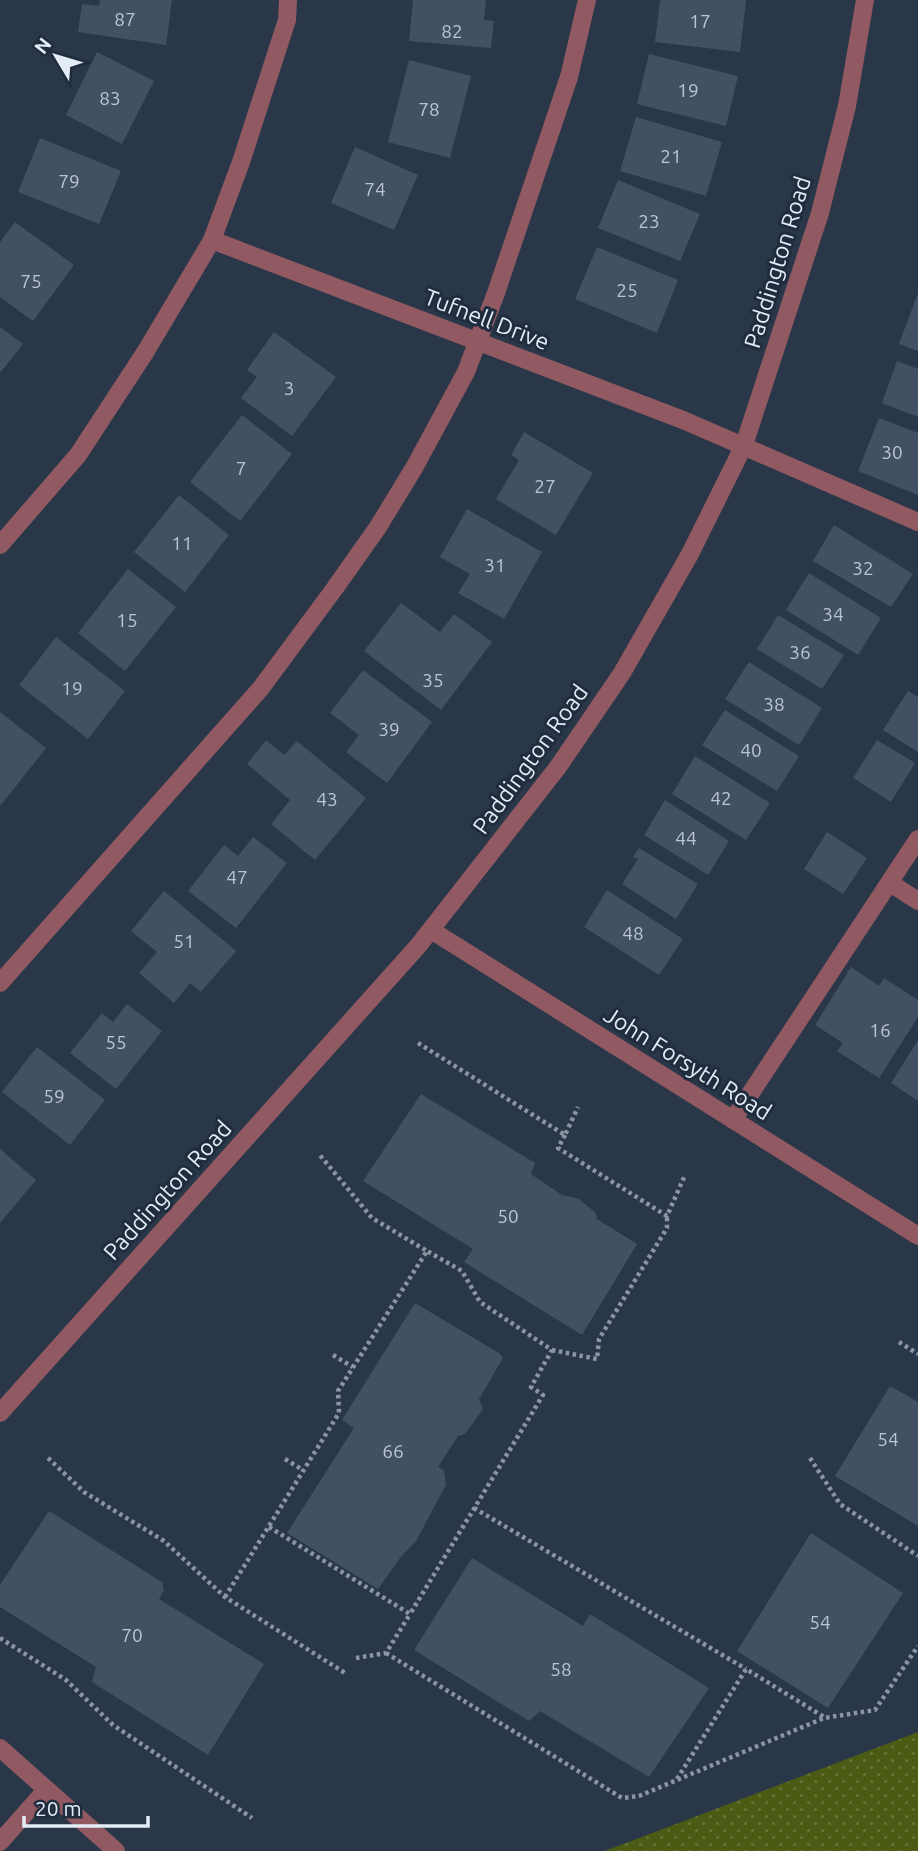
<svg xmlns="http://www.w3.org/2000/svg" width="918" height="1851" font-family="Ubuntu,sans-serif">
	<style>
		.green { fill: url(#green-dots) }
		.building { fill: #425063 }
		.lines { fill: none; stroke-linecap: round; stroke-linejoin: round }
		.path { stroke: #8b96a4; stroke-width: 4.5; stroke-dasharray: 3.5 3.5; stroke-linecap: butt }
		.minor { stroke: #915961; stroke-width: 18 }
		.labels { text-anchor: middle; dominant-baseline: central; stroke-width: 6; stroke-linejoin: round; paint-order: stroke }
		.number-label { font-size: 19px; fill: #bcc5d3 }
		.street-label { font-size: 23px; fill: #e4ecf8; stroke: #202d3e }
	</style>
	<defs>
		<pattern id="green-dots" width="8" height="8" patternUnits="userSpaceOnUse" patternTransform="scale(1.75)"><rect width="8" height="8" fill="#4b5b14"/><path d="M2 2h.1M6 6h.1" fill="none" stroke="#657337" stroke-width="1.8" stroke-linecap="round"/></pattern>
	</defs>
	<rect width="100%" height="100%" fill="#2a3749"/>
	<path class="green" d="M 918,1732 L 918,1851 L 605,1851 Z"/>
	<g class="building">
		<path d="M 100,0 L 172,0 L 166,45 L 78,32 L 82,4 L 99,6 Z"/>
		<path d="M 413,0 L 486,0 L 484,20 L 494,21 L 491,48 L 409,41 Z"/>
		<path d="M 660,0 L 746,0 L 740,52 L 655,42 Z"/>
		<path d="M 97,52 L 154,81 L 122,144 L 66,115 Z"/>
		<path d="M 649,54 L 738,76 L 726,126 L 637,104 Z"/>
		<path d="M 409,60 L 471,76 L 450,158 L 388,142 Z"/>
		<path d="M 636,117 L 722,142 L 706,196 L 620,171 Z"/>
		<path d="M 40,138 L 121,171 L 99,224 L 18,192 Z"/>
		<path d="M 355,147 L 418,175 L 394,230 L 331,203 Z"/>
		<path d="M 618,180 L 700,214 L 680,261 L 598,228 Z"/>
		<path d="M 15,222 L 74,265 L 33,321 L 0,297 L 0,242 Z"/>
		<path d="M 597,247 L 678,280 L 657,333 L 575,299 Z"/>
		<path d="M 918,293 L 918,351 L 899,344 Z"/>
		<path d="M 0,327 L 23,344 L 0,373 Z"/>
		<path d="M 274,332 L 336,377 L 292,436 L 241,398 L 257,377 L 247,370 Z"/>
		<path d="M 897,361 L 918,369 L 918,417 L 882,403 Z"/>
		<path d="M 242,415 L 292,454 L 240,521 L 190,482 Z"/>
		<path d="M 879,418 L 918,433 L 918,495 L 858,471 Z"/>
		<path d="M 524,432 L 593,473 L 556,535 L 496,499 L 519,460 L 511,455 Z"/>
		<path d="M 179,495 L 229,535 L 185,592 L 134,552 Z"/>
		<path d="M 467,509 L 542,552 L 504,619 L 458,593 L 470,574 L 440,557 Z"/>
		<path d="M 834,525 L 913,574 L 891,607 L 813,561 Z"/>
		<path d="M 128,569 L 176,607 L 125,671 L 78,633 Z"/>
		<path d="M 809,573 L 881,618 L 858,655 L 786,610 Z"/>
		<path d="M 401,603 L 440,632 L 454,614 L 492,642 L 441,710 L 364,651 Z"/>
		<path d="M 778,615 L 844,655 L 822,689 L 757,649 Z"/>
		<path d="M 56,637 L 125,691 L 88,739 L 19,685 Z"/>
		<path d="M 749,662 L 822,708 L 799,745 L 725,699 Z"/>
		<path d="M 363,670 L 432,722 L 387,783 L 346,752 L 359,735 L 330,713 Z"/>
		<path d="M 908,691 L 918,697 L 918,752 L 883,730 Z"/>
		<path d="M 725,710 L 799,756 L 777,791 L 702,745 Z"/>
		<path d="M 0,712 L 46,748 L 1,805 L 0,804 Z"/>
		<path d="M 266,740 L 284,755 L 297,741 L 366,798 L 315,860 L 271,824 L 290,800 L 247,764 Z"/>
		<path d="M 877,740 L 915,763 L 891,802 L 853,778 Z"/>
		<path d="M 695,756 L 770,803 L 746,840 L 672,794 Z"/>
		<path d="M 665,800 L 729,841 L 708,875 L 644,835 Z"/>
		<path d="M 827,832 L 867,858 L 843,894 L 804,869 Z"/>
		<path d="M 253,837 L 287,863 L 236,928 L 188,891 L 224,845 L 238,856 Z"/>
		<path d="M 639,848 L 698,884 L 676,919 L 622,884 L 638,859 L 633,857 Z"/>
		<path d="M 607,890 L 683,939 L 659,975 L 584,927 Z"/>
		<path d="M 164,891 L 236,951 L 201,992 L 190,983 L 174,1003 L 139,973 L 157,952 L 131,931 Z"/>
		<path d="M 851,967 L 879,986 L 884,978 L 918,1000 L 918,1017 L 879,1078 L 837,1051 L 843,1043 L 815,1025 Z"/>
		<path d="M 127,1004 L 162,1031 L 116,1089 L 70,1053 L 102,1013 L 113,1022 Z"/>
		<path d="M 918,1040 L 918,1101 L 891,1083 Z"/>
		<path d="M 37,1047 L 105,1100 L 70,1145 L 2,1092 Z"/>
		<path d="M 421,1094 L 535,1163 L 531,1174 L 562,1195 L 579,1199 L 596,1213 L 597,1219 L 637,1244 L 582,1335 L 464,1262 L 473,1249 L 363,1181 Z"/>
		<path d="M 0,1149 L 36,1180 L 0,1223 Z"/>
		<path d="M 415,1303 L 499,1353 L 503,1358 L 479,1399 L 483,1409 L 465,1434 L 458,1436 L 438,1467 L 444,1470 L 446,1485 L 416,1541 L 400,1558 L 378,1589 L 287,1533 L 354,1428 L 342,1420 Z"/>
		<path d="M 890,1386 L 918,1402 L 918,1526 L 835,1476 Z"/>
		<path d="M 49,1511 L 162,1582 L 164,1590 L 159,1599 L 264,1664 L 208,1755 L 92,1682 L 96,1667 L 0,1607 L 0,1585 Z"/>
		<path d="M 811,1533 L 903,1593 L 828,1708 L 737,1651 Z"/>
		<path d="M 472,1558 L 583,1626 L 590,1614 L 709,1688 L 649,1777 L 540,1711 L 529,1721 L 414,1650 Z"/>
	</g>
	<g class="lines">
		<g class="path">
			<path d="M 418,1043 L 565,1135 L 578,1107"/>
			<path d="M 565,1135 L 558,1148 L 667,1216 L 685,1175"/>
			<path d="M 899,1342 L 918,1354"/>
			<path d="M 552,1350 L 597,1359 L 599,1339 L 667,1228 L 667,1216"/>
			<path d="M 333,1355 L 353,1367"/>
			<path d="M 48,1458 L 84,1492 L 164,1541 L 225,1597 L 345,1673"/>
			<path d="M 810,1458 L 840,1504 L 918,1556"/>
			<path d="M 285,1459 L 303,1470"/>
			<path d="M 474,1508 L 746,1669"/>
			<path d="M 269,1527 L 410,1614 L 543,1395 L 531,1387 L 552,1350 L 480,1302 L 462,1271 L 427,1251"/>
			<path d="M 225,1597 L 339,1413 L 338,1391 L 427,1251 L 372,1218 L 319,1154"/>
			<path d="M 0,1638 L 66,1680 L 113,1725 L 252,1818"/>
			<path d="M 386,1653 L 622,1798 L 639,1796 L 824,1718 L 875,1710 L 918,1646"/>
			<path d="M 356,1658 L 386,1653 L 410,1614"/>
			<path d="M 677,1779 L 746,1669 L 824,1717"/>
		</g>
		<g class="minor">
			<path d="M 212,240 L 683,420 L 918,522"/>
			<path d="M 0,545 L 78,455 L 146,351 L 212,240 L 241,162 L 287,20 L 288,0"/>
			<path d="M 890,883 L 918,901"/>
			<path d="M 431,930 L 918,1236"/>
			<path d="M 0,983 L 261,688 L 335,588 L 378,527 L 414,468 L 466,372 L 496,293 L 569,77 L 587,0"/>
			<path d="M 733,1120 L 918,839"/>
			<path d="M 0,1413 L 418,946 L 558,767 L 622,673 L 690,554 L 744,445 L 820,213 L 847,106 L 865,0"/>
			<path d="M 0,1748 L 116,1851"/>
			<path d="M 0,1842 L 46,1790"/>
		</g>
	</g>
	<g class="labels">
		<g class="number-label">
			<text x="125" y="19">87</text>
			<text x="700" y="21">17</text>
			<text x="452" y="31">82</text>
			<text x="688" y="90">19</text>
			<text x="110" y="98">83</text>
			<text x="429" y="109">78</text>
			<text x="671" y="156">21</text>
			<text x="69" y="181">79</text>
			<text x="375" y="189">74</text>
			<text x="649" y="221">23</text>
			<text x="31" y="281">75</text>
			<text x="627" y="290">25</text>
			<text x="289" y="388">3</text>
			<text x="892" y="452">30</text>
			<text x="241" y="468">7</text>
			<text x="545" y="486">27</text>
			<text x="182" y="543">11</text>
			<text x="495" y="565">31</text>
			<text x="863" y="568">32</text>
			<text x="833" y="614">34</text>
			<text x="127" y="620">15</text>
			<text x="800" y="652">36</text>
			<text x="433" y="680">35</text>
			<text x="72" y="688">19</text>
			<text x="774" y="704">38</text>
			<text x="389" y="729">39</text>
			<text x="751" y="750">40</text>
			<text x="721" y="798">42</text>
			<text x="327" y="799">43</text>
			<text x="686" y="838">44</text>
			<text x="237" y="877">47</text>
			<text x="633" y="933">48</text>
			<text x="184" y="941">51</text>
			<text x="880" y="1030">16</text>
			<text x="116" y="1042">55</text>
			<text x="54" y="1096">59</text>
			<text x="508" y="1216">50</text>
			<text x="888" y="1439">54</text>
			<text x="393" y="1451">66</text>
			<text x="820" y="1622">54</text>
			<text x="132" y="1635">70</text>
			<text x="561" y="1669">58</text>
		</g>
		<g class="street-label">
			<text transform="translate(777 262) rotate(-73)">Paddington Road</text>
			<text transform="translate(487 319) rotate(21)">Tufnell Drive</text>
			<text transform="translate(530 759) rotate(-54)">Paddington Road</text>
			<text transform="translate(688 1063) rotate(32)">John Forsyth Road</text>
			<text transform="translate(167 1190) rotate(-48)">Paddington Road</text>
		</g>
	</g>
	<g transform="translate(56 56) rotate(308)" stroke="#202d3e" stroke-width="5" paint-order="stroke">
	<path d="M0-5L12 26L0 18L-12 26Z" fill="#e4ecf8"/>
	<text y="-10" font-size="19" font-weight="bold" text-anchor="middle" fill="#e4ecf8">N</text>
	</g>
	<path d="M24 1816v10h124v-10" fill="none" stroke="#e4ecf8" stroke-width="3.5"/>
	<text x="35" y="1816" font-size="21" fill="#e4ecf8" stroke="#202d3e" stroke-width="5" paint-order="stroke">20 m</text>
</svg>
